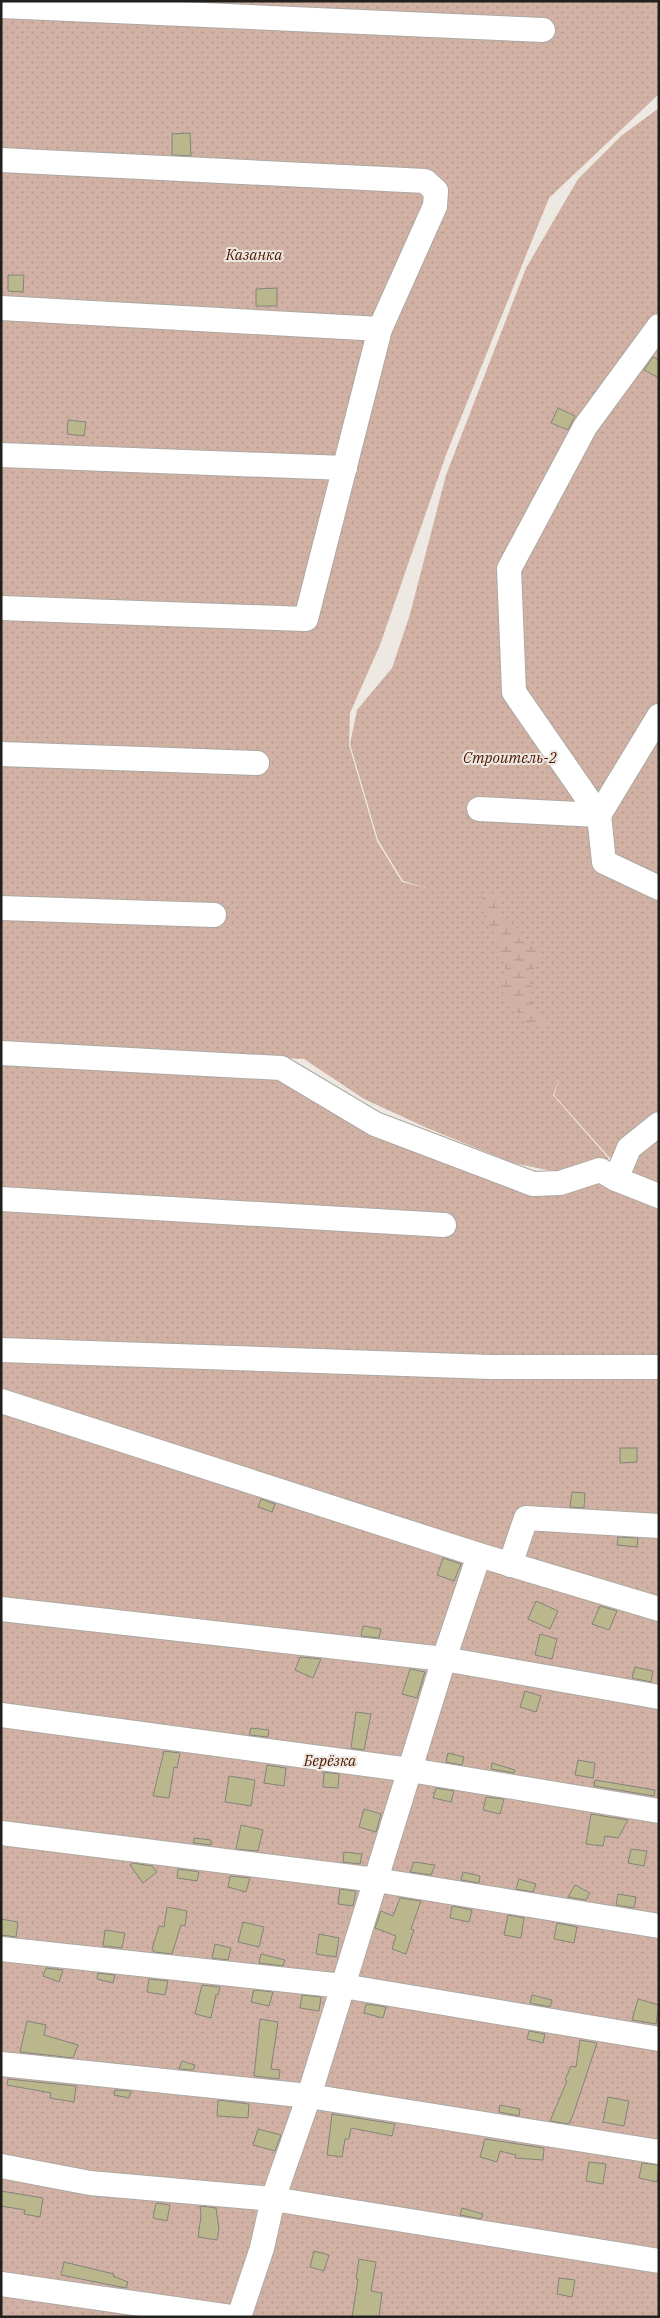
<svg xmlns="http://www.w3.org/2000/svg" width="660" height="2318" font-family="'IBM Plex Serif',serif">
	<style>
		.grass { fill: url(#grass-dots) }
		.wetland { fill: url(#wetland-marsh) }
		.building { fill: #b9b78b; stroke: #83837c }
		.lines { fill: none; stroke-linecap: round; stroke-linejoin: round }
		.minor-casing { stroke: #aca9a2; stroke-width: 26 }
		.minor { stroke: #fff; stroke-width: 24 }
		.labels { text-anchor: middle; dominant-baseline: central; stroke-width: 4; stroke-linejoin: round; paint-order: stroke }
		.park-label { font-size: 15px; font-style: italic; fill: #4f1600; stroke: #ede9e2 }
	</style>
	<defs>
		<pattern id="grass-dots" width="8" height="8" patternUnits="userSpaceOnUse" patternTransform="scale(1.25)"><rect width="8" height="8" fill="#d2b1a5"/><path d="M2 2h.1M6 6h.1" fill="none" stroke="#b4988e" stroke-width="1.8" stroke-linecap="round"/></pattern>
		<pattern id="wetland-marsh" width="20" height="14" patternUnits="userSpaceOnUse" patternTransform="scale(1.25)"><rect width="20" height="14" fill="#d2b1a5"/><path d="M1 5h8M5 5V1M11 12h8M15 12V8" fill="none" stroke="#b4988e"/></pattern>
	</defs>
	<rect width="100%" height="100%" fill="#ede9e2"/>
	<g class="grass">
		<path d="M 1,1 L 659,1 L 659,94 L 549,198 L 446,455 L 380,645 L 350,713 L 349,745 L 377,841 L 402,882 L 427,888 L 403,881 L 378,840 L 350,744 L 357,710 L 392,668 L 410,614 L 446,475 L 526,268 L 578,179 L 621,136 L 659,108 L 659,1186 L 637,1179 L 608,1156 L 554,1095 L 560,1078 L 553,1095 L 609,1159 L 567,1174 L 513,1163 L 427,1128 L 364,1099 L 304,1059 L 1,1046 Z"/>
		<path d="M 1,1057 L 302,1075 L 384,1126 L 546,1184 L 598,1179 L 659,1203 L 659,2317 L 1,2317 Z"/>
	</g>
	<path class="wetland" d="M 481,896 L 498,896 L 501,919 L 517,935 L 542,950 L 532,973 L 530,999 L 547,1023 L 538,1026 L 526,1024 L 500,988 L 506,970 L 497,938 L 484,916 Z"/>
	<g class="building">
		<path d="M 190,133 L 191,156 L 172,155 L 172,134 Z"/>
		<path d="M 8,275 L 24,275 L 23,292 L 8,291 Z"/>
		<path d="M 277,288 L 277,306 L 256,306 L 256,289 Z"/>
		<path d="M 653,357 L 659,360 L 659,378 L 644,370 Z"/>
		<path d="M 558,408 L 575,416 L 568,430 L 551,423 Z"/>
		<path d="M 68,420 L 86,422 L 84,436 L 67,434 Z"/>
		<path d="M 620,1448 L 637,1448 L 637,1462 L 620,1463 Z"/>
		<path d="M 572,1492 L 585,1493 L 584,1508 L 570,1507 Z"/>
		<path d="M 261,1499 L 275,1504 L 272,1512 L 258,1507 Z"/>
		<path d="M 618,1537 L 638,1538 L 637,1547 L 617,1545 Z"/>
		<path d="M 443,1558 L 461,1564 L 454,1581 L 437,1575 Z"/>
		<path d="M 536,1601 L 558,1611 L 550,1629 L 528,1619 Z"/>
		<path d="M 600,1606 L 617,1611 L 609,1630 L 592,1624 Z"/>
		<path d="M 363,1626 L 381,1629 L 379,1638 L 361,1636 Z"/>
		<path d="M 540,1634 L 557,1639 L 552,1659 L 535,1655 Z"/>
		<path d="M 300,1657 L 321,1659 L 313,1678 L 295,1670 Z"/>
		<path d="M 635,1667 L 653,1671 L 651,1682 L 632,1678 Z"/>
		<path d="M 410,1669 L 425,1672 L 417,1698 L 402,1694 Z"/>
		<path d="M 525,1691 L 541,1696 L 536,1712 L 520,1707 Z"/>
		<path d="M 356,1712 L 371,1714 L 364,1750 L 351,1748 Z"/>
		<path d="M 251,1728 L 269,1730 L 268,1737 L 249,1735 Z"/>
		<path d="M 164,1751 L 180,1753 L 177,1768 L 174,1767 L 169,1798 L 153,1796 Z"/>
		<path d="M 448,1753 L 464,1757 L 462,1765 L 446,1762 Z"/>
		<path d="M 578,1760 L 595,1763 L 593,1778 L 575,1775 Z"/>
		<path d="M 492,1763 L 515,1770 L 514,1773 L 491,1769 Z"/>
		<path d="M 267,1765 L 286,1768 L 284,1786 L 264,1783 Z"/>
		<path d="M 324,1772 L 339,1774 L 338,1788 L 323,1787 Z"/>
		<path d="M 229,1776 L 255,1780 L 251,1806 L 225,1802 Z"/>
		<path d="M 595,1780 L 655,1790 L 654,1796 L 594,1786 Z"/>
		<path d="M 436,1788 L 454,1791 L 451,1802 L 433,1798 Z"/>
		<path d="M 486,1797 L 504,1799 L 500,1814 L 483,1810 Z"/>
		<path d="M 364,1809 L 381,1814 L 376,1832 L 359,1827 Z"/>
		<path d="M 591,1814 L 628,1820 L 618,1838 L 605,1836 L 603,1846 L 586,1844 Z"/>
		<path d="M 241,1825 L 263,1830 L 258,1851 L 236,1849 Z"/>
		<path d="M 194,1838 L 211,1840 L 211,1845 L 194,1843 Z"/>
		<path d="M 631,1849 L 647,1851 L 644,1866 L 628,1863 Z"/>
		<path d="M 344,1852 L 362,1854 L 360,1864 L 343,1862 Z"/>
		<path d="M 414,1862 L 435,1865 L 431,1875 L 410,1872 Z"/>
		<path d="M 133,1863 L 152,1866 L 157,1872 L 143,1883 L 130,1865 Z"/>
		<path d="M 178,1869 L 199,1872 L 197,1881 L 177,1878 Z"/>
		<path d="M 463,1872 L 480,1876 L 479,1883 L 461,1880 Z"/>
		<path d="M 230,1876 L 250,1878 L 246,1892 L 228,1887 Z"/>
		<path d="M 519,1879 L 536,1884 L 533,1892 L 516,1889 Z"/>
		<path d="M 575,1885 L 590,1893 L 586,1900 L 568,1897 Z"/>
		<path d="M 340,1889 L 356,1891 L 353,1906 L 338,1904 Z"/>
		<path d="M 618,1894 L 636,1897 L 634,1908 L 616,1905 Z"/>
		<path d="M 400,1898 L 421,1901 L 411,1929 L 414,1930 L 406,1954 L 392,1949 L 396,1936 L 375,1928 L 381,1911 L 393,1916 Z"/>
		<path d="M 452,1906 L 472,1910 L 469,1922 L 450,1918 Z"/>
		<path d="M 167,1907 L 187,1911 L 185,1926 L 181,1925 L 172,1954 L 154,1952 L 152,1949 L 159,1926 L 164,1927 Z"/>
		<path d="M 508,1915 L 524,1918 L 521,1938 L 504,1935 Z"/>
		<path d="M 1,1919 L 18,1922 L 16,1937 L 1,1935 Z"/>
		<path d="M 243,1922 L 264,1927 L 259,1947 L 238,1942 Z"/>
		<path d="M 557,1923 L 577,1927 L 574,1943 L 554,1939 Z"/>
		<path d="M 105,1930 L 125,1933 L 122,1948 L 103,1946 Z"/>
		<path d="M 319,1934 L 339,1938 L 336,1957 L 316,1954 Z"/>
		<path d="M 215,1944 L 231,1948 L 228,1960 L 212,1958 Z"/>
		<path d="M 261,1954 L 285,1960 L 283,1966 L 259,1963 Z"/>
		<path d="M 46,1968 L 63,1970 L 59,1982 L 43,1976 Z"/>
		<path d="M 98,1973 L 115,1975 L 113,1983 L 97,1979 Z"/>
		<path d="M 149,1979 L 168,1981 L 165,1995 L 147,1992 Z"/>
		<path d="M 202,1985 L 220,1987 L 218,1995 L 216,1995 L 211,2018 L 195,2014 Z"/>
		<path d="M 254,1990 L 273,1992 L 269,2006 L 251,2002 Z"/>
		<path d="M 302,1995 L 321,1997 L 319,2011 L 300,2008 Z"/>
		<path d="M 532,1995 L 552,2000 L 550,2007 L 530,2003 Z"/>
		<path d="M 638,1999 L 659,2005 L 656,2024 L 632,2020 Z"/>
		<path d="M 366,2004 L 386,2007 L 383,2018 L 364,2013 Z"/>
		<path d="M 260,2019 L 278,2022 L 271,2069 L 280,2070 L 279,2079 L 254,2076 Z"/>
		<path d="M 27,2021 L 46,2025 L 44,2035 L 78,2045 L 73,2058 L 20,2052 Z"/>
		<path d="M 529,2031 L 545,2034 L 543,2043 L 527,2039 Z"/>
		<path d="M 580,2040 L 597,2043 L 573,2115 L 569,2124 L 550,2121 L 567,2081 L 565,2080 L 571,2066 L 576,2067 Z"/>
		<path d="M 182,2061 L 195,2065 L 193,2070 L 179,2069 Z"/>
		<path d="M 8,2079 L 76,2086 L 74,2102 L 50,2098 L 51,2093 L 7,2085 Z"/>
		<path d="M 115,2090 L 131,2091 L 129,2098 L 114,2095 Z"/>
		<path d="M 608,2097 L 629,2101 L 624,2126 L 603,2122 Z"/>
		<path d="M 218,2100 L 249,2104 L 248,2118 L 217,2116 Z"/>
		<path d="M 500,2105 L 520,2109 L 519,2116 L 499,2112 Z"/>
		<path d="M 332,2114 L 395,2124 L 392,2136 L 351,2128 L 349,2139 L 345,2139 L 342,2157 L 327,2155 Z"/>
		<path d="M 258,2129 L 281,2135 L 275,2151 L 253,2145 Z"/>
		<path d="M 485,2139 L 544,2148 L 543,2160 L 515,2158 L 516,2155 L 500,2151 L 497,2162 L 480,2157 Z"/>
		<path d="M 589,2162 L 606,2164 L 603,2184 L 586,2181 Z"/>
		<path d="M 642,2163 L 659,2165 L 657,2182 L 639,2178 Z"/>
		<path d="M 1,2191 L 43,2198 L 40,2217 L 24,2214 L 25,2210 L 1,2206 Z"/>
		<path d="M 156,2203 L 170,2205 L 167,2221 L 153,2218 Z"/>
		<path d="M 200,2206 L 216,2208 L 219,2229 L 217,2240 L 198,2237 L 201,2216 Z"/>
		<path d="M 462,2208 L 483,2214 L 481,2219 L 460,2215 Z"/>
		<path d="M 314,2251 L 329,2255 L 324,2271 L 310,2267 Z"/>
		<path d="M 359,2259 L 376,2262 L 371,2291 L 382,2293 L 379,2317 L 352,2317 L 358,2279 L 356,2279 Z"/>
		<path d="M 64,2262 L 114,2274 L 113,2276 L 128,2282 L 126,2288 L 61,2275 Z"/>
		<path d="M 559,2278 L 575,2280 L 572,2297 L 557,2294 Z"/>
	</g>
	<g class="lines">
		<g class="minor-casing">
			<g id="minor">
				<path d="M 1,6 L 543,30"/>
				<path d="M 1,160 L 425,181 L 436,191 L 435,206 L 380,329 L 306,619 L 1,608"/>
				<path d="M 1,308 L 380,329"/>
				<path d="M 659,326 L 585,427 L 509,569 L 514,692 L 599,815 L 604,862 L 659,888"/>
				<path d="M 1,455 L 345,468"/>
				<path d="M 1,754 L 257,763"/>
				<path d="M 479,809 L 599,815 L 659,716"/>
				<path d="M 1,908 L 214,915"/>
				<path d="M 1,1053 L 281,1068 L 375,1124 L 533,1184 L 560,1183 L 600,1170 L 616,1179 L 659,1196"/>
				<path d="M 616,1179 L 629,1148 L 659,1124"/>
				<path d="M 1,1199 L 444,1225"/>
				<path d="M 1,1350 L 491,1367 L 659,1367"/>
				<path d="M 1,1401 L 479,1555 L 659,1609"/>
				<path d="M 510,1565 L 526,1518 L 659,1526"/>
				<path d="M 1,1609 L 444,1659 L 659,1697"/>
				<path d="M 1,1715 L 410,1770 L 659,1811"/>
				<path d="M 1,1833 L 376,1880 L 659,1926"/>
				<path d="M 1,1949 L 343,1986 L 659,2039"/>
				<path d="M 1,2064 L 309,2096 L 659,2152"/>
				<path d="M 1,2166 L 90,2183 L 273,2199 L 659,2261"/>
				<path d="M 1,2284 L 231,2317"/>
				<path d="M 239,2317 L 262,2248 L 273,2199 L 309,2096 L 444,1659 L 479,1555"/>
			</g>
		</g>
		<use href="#minor" class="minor"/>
	</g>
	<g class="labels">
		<g class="park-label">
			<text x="254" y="254">Казанка</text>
			<text x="510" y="757">Строитель-2</text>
			<text x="330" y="1760">Берёзка</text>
		</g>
	</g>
	<rect width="660" height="2318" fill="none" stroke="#21201d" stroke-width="5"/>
</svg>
